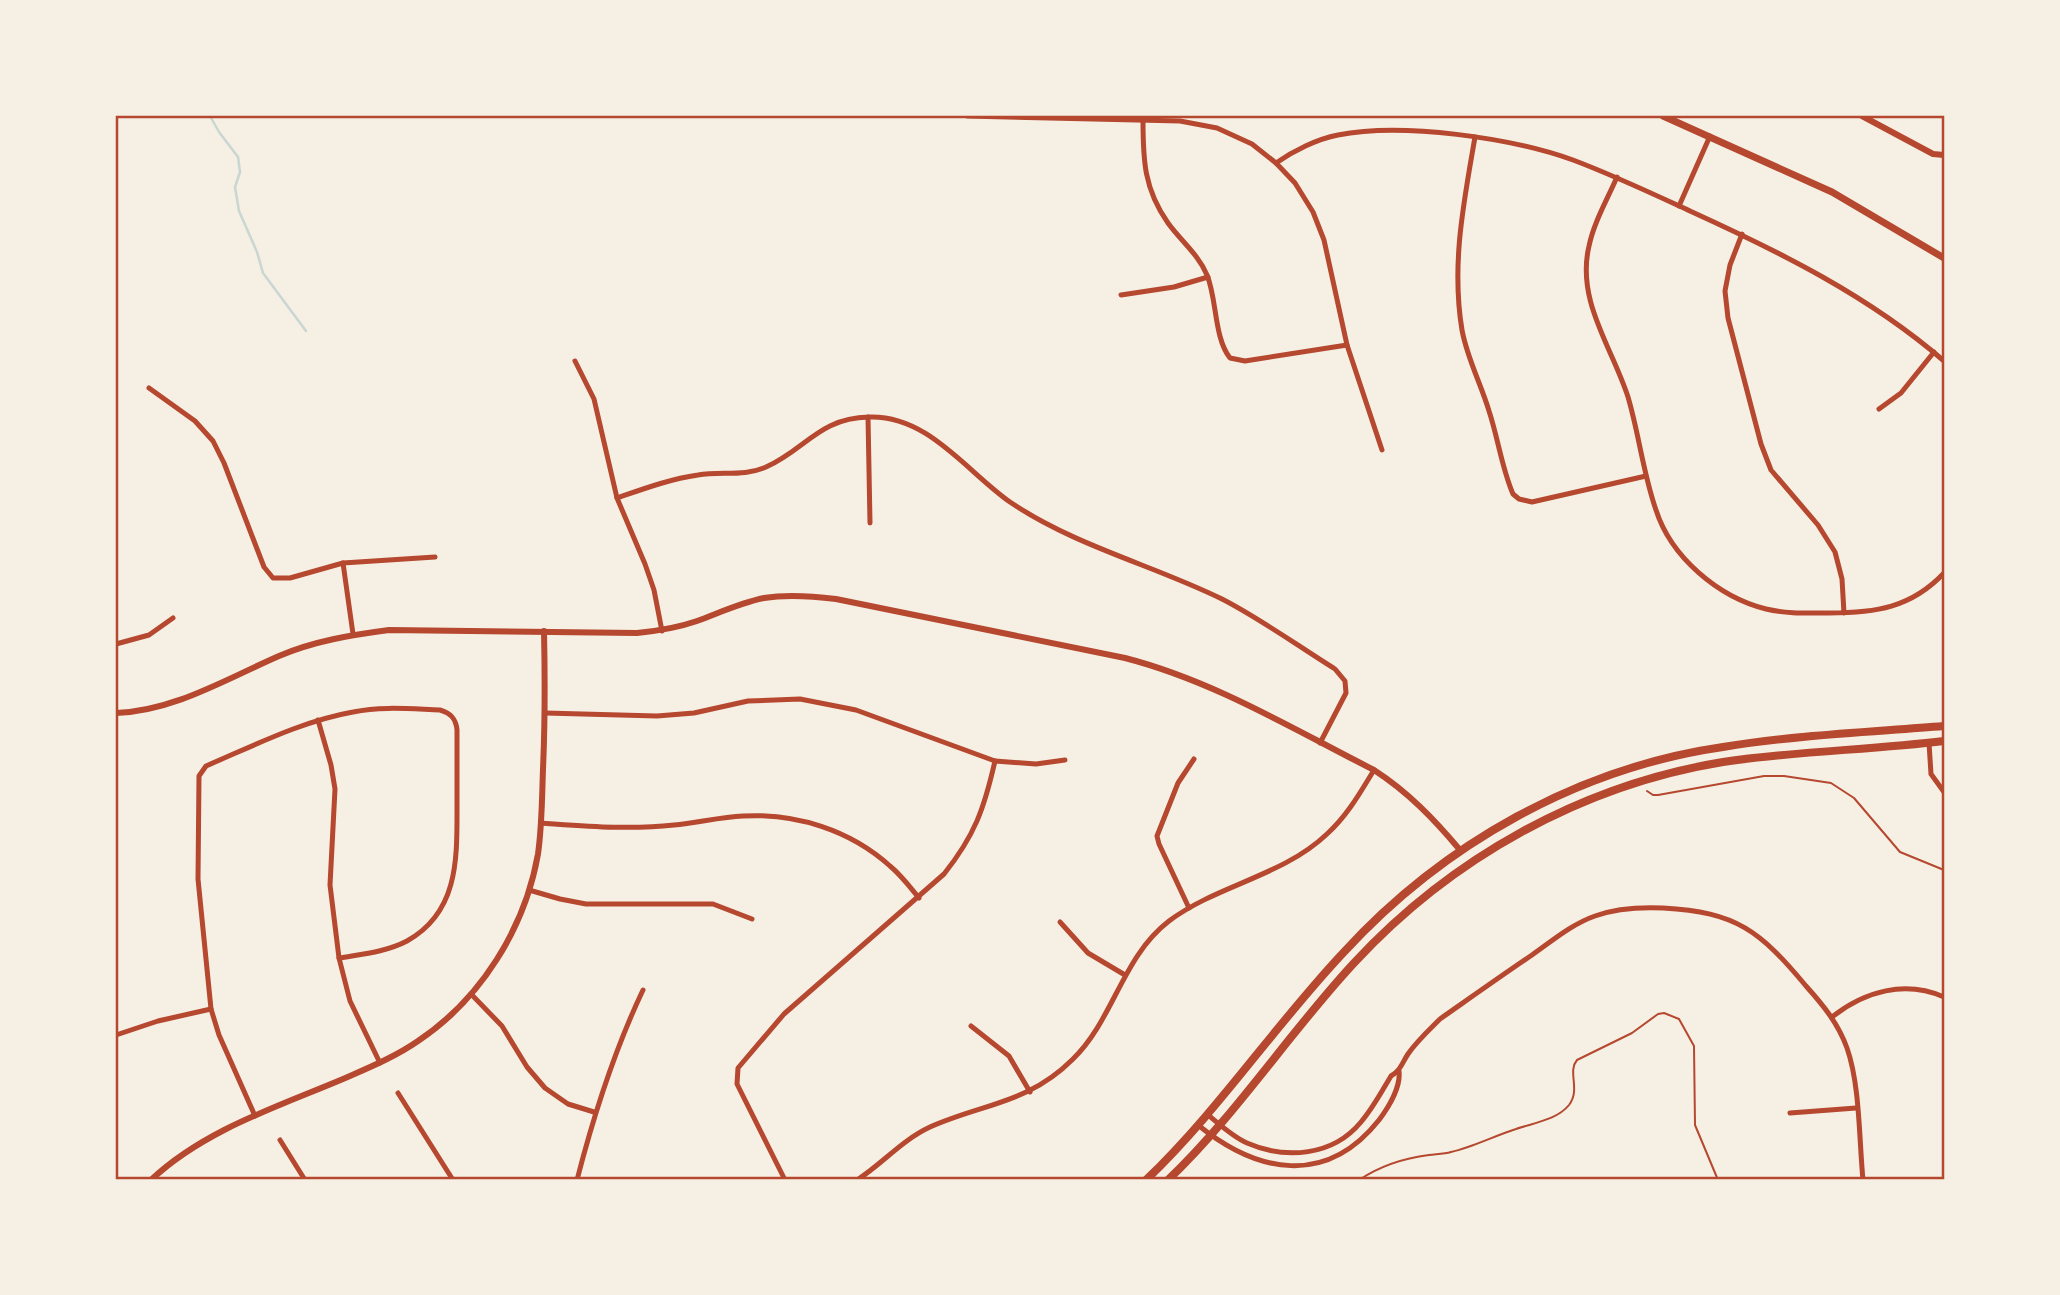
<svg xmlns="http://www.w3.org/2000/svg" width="2060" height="1295" font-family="'Golos Text',sans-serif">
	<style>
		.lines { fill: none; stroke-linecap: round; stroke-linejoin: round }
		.stream { stroke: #c9d6d2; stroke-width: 2.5 }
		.path { stroke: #b5482f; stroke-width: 2 }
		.minor { stroke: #b5482f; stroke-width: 5 }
		.tertiary { stroke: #b5482f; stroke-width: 6 }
		.secondary { stroke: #b5482f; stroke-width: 7 }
		.primary { stroke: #b5482f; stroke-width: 8 }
		.neatline { fill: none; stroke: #b5482f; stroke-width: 2.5 }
	</style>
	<rect width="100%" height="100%" fill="#f6efe4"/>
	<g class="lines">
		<path class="stream" d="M 210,116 L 219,132 L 238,157 L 240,172 L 235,187 L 239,211 L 257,252 L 263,273 L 306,331"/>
		<g class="path">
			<path d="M 1647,791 L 1653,795 L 1658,795 L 1764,776 L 1784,776 L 1831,783 L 1854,798 L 1900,852 L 1944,870"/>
			<path d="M 1359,1180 C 1380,1166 1405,1158 1429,1155 C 1437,1154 1444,1154 1451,1152 C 1473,1147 1494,1136 1516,1129 C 1533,1123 1557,1120 1569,1105 C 1581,1089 1567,1072 1577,1060 L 1632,1033 L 1658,1014 L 1664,1013 L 1679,1019 L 1694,1046 L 1695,1125 L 1718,1180"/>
		</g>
		<g class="minor">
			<path d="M 967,116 L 1180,121 L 1217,128 L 1252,144 L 1276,163 L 1295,183 L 1313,212 L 1324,240 L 1347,345 L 1382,450"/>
			<path d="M 1143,120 C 1143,160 1144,189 1168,223 C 1181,241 1198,254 1207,275 C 1217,299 1214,338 1230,358 L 1245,361 L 1347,345"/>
			<path d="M 1475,137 C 1464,201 1451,264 1462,330 C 1467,358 1481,384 1489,411 C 1498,438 1502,469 1513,494 L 1519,499 L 1532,502 L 1646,476"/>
			<path d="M 1276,163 C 1293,151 1317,139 1338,135 C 1402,122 1512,138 1573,160 C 1613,175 1651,193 1690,211 C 1780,252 1869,296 1944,361"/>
			<path d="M 1617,177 C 1607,200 1594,222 1589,246 C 1576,301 1612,347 1628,397 C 1639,434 1643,473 1656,510 C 1671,557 1718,597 1766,609 C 1787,614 1808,613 1829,613 C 1875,613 1911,608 1944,573"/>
			<path d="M 1679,206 L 1710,136"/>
			<path d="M 1742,234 L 1730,265 L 1725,291 L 1728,318 L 1761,444 L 1771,470 L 1818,525 L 1835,552 L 1842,579 L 1844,613"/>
			<path d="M 1121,295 L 1174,287 L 1208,277"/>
			<path d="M 575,361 L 594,399 L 617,498 L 645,564 L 654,590 L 662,631"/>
			<path d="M 149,388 L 195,421 L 213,441 L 224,463 L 264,567 L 273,578 L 290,578 L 343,563 L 435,557"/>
			<path d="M 1879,409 L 1901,393 L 1934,352"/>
			<path d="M 868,417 L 870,523"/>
			<path d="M 617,498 C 643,489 670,479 698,475 C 721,471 744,477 766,467 C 806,449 819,418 869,417 C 928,415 966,471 1010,502 C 1075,546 1153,565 1222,599 C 1261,619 1298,646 1335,669 L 1345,681 L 1346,693 L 1320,743"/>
			<path d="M 343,563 L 353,634"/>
			<path d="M 116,644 L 149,635 L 173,618"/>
			<path d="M 545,713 L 657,716 L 694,713 L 748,701 L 800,699 L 856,710 L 995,761 L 1036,764 L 1065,760"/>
			<path d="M 318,720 L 331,765 L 335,789 L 330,885 L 339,958 L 350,1001 L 380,1063"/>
			<path d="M 1929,743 L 1931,774 L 1944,792"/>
			<path d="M 541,823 C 585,826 629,830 674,825 C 697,823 720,817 743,816 C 796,813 850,830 890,866 C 901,875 910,887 919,898"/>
			<path d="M 529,890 L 560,899 L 586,904 L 713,904 L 752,919"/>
			<path d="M 1189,908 L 1159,844 L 1157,836 L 1178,783 L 1194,759"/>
			<path d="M 1060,922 L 1088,953 L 1125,975"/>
			<path d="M 471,994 L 502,1026 L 527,1067 L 545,1088 L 568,1104 L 594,1112"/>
			<path d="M 1832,1017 C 1865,991 1905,980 1944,997"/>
			<path d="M 971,1026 L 1009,1056 L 1030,1092"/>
			<path d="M 116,1035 L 158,1021 L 211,1009"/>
			<path d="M 398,1093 L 453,1180"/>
			<path d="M 1790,1113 L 1856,1108"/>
			<path d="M 1207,1114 C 1219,1124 1233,1137 1247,1143 C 1286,1160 1333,1156 1361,1122 C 1373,1108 1382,1091 1391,1076 C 1401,1070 1402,1063 1408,1054 C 1417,1041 1429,1030 1440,1019 C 1470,998 1501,976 1532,955 C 1552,941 1572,924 1595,916 C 1617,908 1640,907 1663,908 C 1737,912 1760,931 1806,986 C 1823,1005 1838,1023 1847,1048 C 1860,1085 1859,1139 1863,1180"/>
			<path d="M 255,1116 L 219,1035 L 211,1009 L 198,879 L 199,776 L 206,766 C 253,746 302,721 353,712 C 382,706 411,709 440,710 C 451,713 456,719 457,730 C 457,756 457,781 457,806 C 457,858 459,912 407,941 C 386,952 362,954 339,958"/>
			<path d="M 1198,1125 C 1257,1173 1326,1187 1379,1120 C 1388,1108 1401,1087 1399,1071"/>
			<path d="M 280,1140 L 305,1180"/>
			<path d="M 577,1180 C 594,1114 614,1051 643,990"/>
			<path d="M 785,1180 L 737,1084 L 738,1068 L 784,1014 L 944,874 C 975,835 984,809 995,761"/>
			<path d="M 857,1180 C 882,1164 902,1140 930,1127 C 984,1103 1028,1104 1073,1059 C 1114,1019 1122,957 1169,921 C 1217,885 1283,876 1327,834 C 1347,816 1360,793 1374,770"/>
		</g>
		<g class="tertiary">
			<path d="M 1862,116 L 1933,154 L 1944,155"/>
			<path d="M 116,713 C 174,711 226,679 279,656 C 314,641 351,635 389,630 L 637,633 C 657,631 677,628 697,621 C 719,613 740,603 764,598 C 788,594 812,596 836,599 L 1125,658 C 1214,681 1293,729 1374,770 C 1408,792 1434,819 1460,850"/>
			<path d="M 151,1180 C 204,1130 277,1107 343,1079 C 368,1068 395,1057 418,1041 C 481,999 525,928 538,854 C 542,826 542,797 543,769 C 545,723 545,677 544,631"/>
		</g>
		<path class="secondary" d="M 1663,116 L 1832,192 L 1944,258"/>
		<g class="primary">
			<path d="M 1146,1180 C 1219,1110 1275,1025 1344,952 C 1443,844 1578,768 1723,747 C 1796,735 1871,732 1944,726"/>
			<path d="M 1168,1180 C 1237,1114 1289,1033 1354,963 C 1451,858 1582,785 1723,762 C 1797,751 1871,750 1944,741"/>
		</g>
	</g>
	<rect width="2060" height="1295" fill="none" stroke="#f6efe4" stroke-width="234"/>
	<rect x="117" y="117" width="1826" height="1061" class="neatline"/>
</svg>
